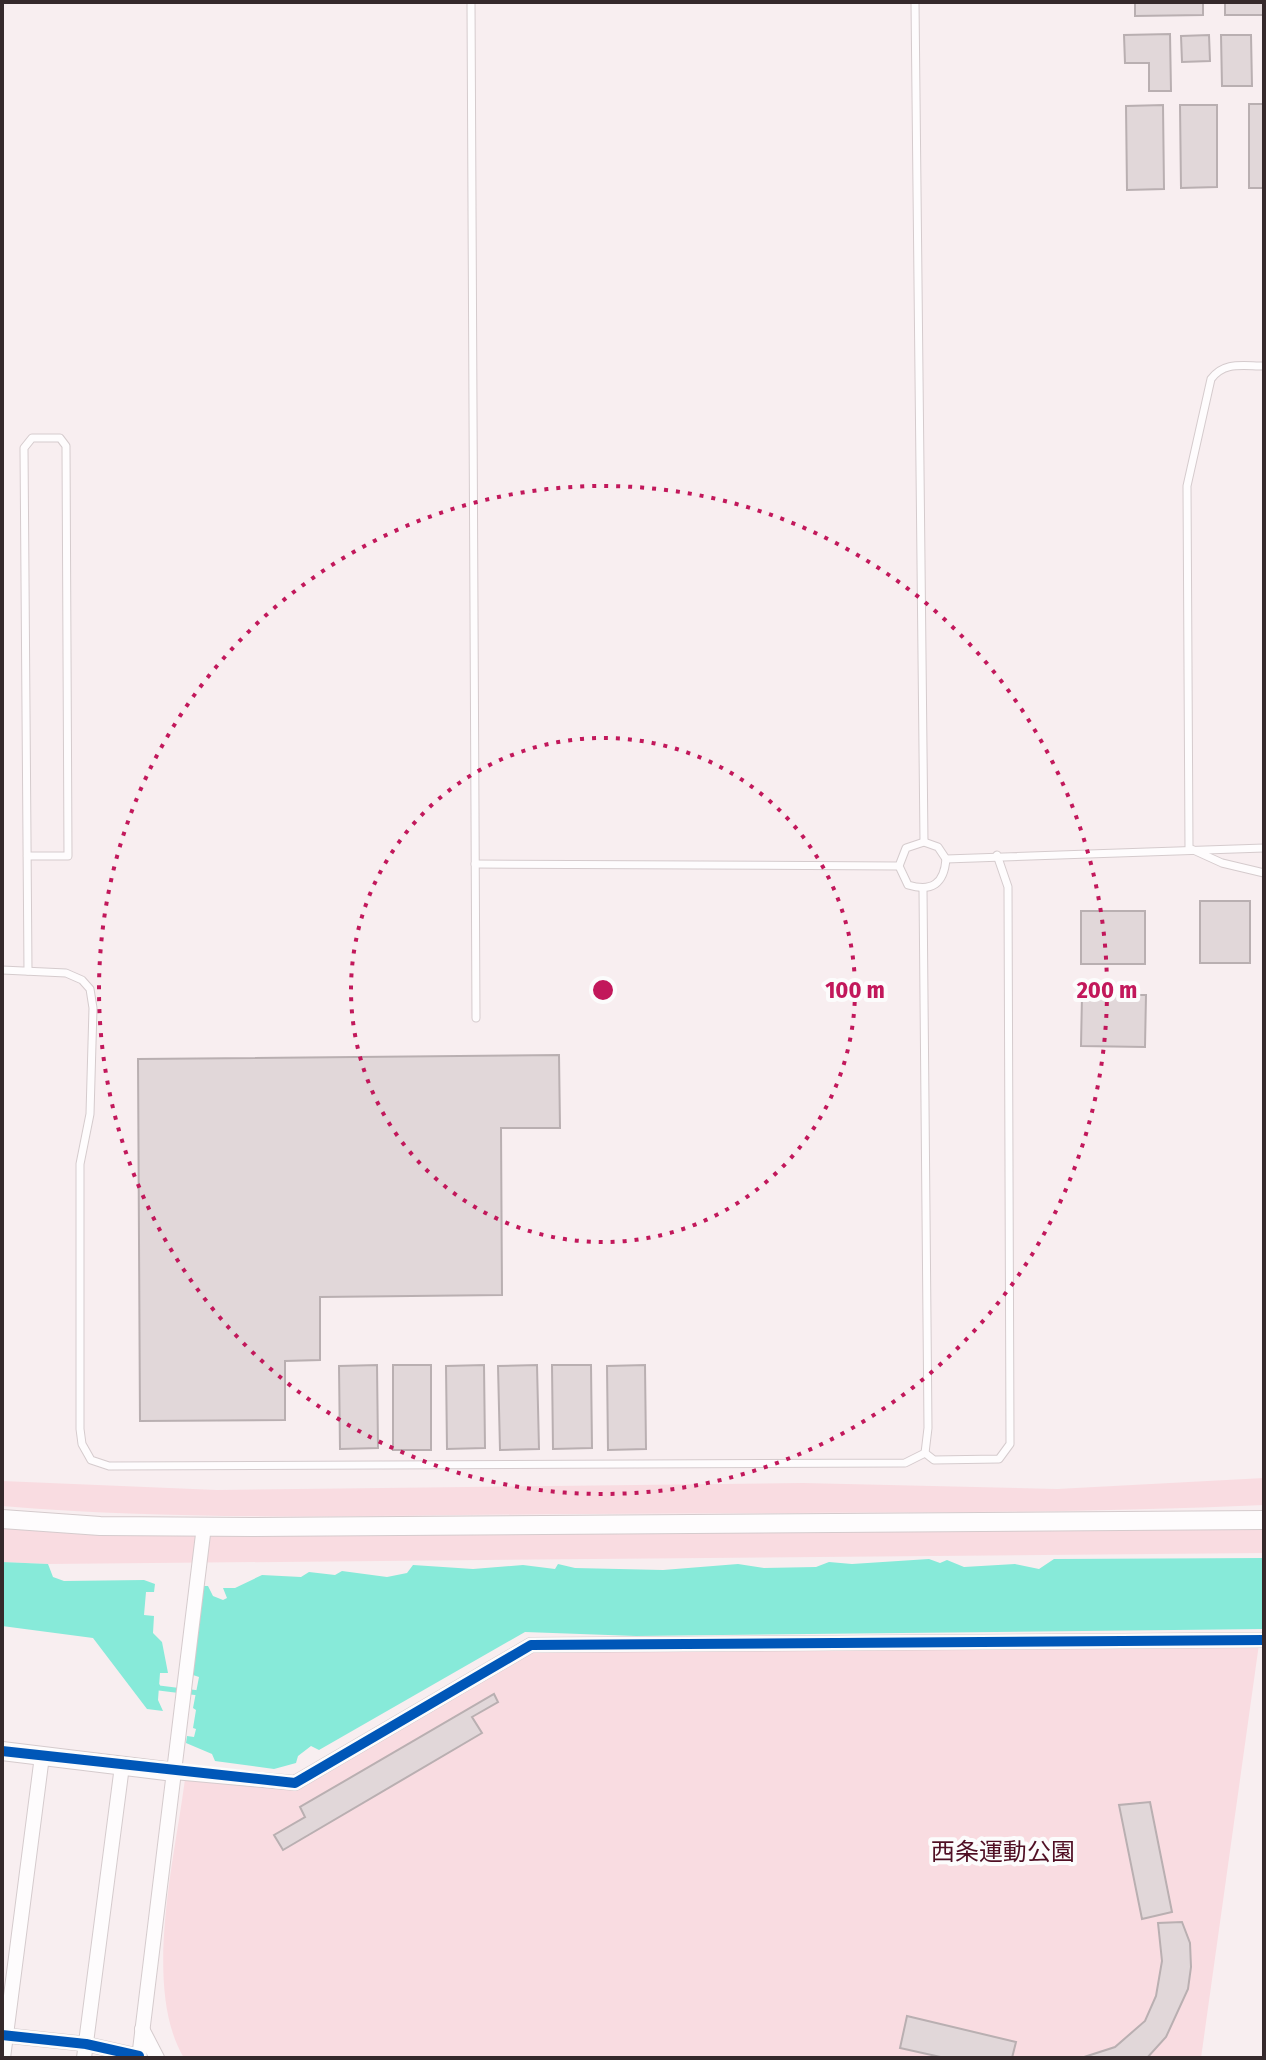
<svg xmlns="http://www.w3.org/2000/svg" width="1266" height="2060" font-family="'Fira Sans Condensed','Noto Sans JP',sans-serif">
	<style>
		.green { fill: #f9dce1 }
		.water { fill: #87ead9 }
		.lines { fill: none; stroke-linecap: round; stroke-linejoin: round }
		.stream { stroke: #87ead9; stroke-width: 5 }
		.building { fill: #e1d7d9; stroke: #b9afb1; stroke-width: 2 }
		.service-casing { stroke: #d5cbcd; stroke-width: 9 }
		.minor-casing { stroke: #d5cbcd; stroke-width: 16 }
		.tertiary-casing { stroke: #d5cbcd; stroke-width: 20 }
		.service { stroke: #fefcfd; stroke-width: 7 }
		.minor { stroke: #fefcfd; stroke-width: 14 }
		.tertiary { stroke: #fefcfd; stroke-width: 18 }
		.cycleway-casing { stroke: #fcfcfc; stroke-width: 15 }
		.cycleway { stroke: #0057b8; stroke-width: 10 }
		.ring { fill: none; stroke: #c2185b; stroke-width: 4; stroke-dasharray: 4 8 }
		.labels { text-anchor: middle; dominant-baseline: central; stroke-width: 8; stroke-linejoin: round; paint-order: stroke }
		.park-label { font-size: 24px; fill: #500f24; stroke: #fcfcfc }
		.centre { fill: #c2185b; stroke: #fcfcfc; stroke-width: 4 }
		.ring-label { font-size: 24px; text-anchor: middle; font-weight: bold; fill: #c2185b; stroke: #fcfcfc; stroke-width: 8; stroke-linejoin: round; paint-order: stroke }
	</style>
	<rect width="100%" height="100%" fill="#f8eef0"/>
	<g class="green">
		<path d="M 1264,1478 L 1264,1505 C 1038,1515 812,1512 585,1514 C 391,1515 196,1522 2,1506 L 2,1481 L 217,1490 L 803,1483 L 1057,1489 Z"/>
		<path d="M 2,1522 L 209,1535 L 1264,1526 L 1264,1553 L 48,1564 L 2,1562 Z"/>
		<path d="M 1259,1644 L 1201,2058 L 184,2058 C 142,1988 175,1858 185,1779 L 297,1789 L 533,1650 Z"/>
	</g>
	<g class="water">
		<path d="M 1264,1558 L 1264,1629 L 636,1636 L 525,1632 L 319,1750 L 311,1746 L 298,1756 L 296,1763 L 274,1769 L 215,1761 L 212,1754 L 186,1743 L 187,1736 L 194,1737 L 196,1729 L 193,1728 L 196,1710 L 193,1708 L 199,1677 L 193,1675 L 203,1586 L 208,1586 L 213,1596 L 223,1600 L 227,1598 L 223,1588 L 235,1588 L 262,1575 L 301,1577 L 309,1572 L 335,1575 L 342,1571 L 387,1577 L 407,1573 L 413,1565 L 473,1569 L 523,1565 L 555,1569 L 558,1564 L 575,1568 L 663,1570 L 738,1564 L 764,1568 L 816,1567 L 829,1562 L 852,1564 L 929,1559 L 940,1563 L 947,1560 L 964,1567 L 1015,1564 L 1039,1569 L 1054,1559 Z"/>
		<path d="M 2,1562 L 48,1564 L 53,1577 L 64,1581 L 144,1580 L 155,1584 L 154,1592 L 146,1592 L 144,1615 L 154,1616 L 153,1633 L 162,1642 L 168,1673 L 160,1673 L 158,1700 L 163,1711 L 147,1709 L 93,1638 L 2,1626 Z"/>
	</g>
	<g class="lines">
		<path class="stream" d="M 156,1684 L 159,1688 L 199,1693"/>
	</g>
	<g class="building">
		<path d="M 1135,2 L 1203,2 L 1203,15 L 1135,16 Z"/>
		<rect x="1225" y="2" width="39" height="13"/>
		<path d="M 1170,34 L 1171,91 L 1149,91 L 1149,63 L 1125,63 L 1124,35 Z"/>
		<path d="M 1209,35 L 1210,61 L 1182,62 L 1181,36 Z"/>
		<path d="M 1221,35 L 1251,35 L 1252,86 L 1222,86 Z"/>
		<rect x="1249" y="104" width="15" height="84"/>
		<path d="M 1163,105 L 1164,189 L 1127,190 L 1126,106 Z"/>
		<path d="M 1180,105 L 1217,105 L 1217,187 L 1181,188 Z"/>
		<rect x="1200" y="901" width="50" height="62"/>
		<rect x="1081" y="911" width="64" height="53"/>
		<path d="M 1082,995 L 1146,995 L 1145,1047 L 1081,1046 Z"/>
		<path d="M 559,1055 L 560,1128 L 501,1128 L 502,1295 L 320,1297 L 320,1360 L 285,1361 L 285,1420 L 140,1421 L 138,1059 Z"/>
		<path d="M 377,1365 L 378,1448 L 340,1449 L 339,1366 Z"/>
		<rect x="393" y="1365" width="38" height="85"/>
		<path d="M 484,1365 L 485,1448 L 447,1449 L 446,1366 Z"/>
		<path d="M 537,1365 L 539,1449 L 500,1450 L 498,1366 Z"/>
		<path d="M 552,1365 L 591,1365 L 592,1448 L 553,1449 Z"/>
		<path d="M 645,1365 L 646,1449 L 608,1450 L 607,1366 Z"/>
		<path d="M 494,1694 L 498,1702 L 472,1717 L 482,1733 L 283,1850 L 274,1835 L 305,1817 L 300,1807 Z"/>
		<path d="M 1150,1802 L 1172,1912 L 1142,1919 L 1119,1805 Z"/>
		<path d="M 1182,1922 L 1190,1943 L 1191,1967 L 1188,1989 L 1166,2037 L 1147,2058 L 1081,2058 L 1115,2047 L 1145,2021 L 1156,1996 L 1162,1961 L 1158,1923 Z"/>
		<path d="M 907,2016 L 1016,2042 L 1012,2058 L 945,2058 L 900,2048 Z"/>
	</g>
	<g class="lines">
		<g class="service-casing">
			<g id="service">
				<path d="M 471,2 L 476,1018"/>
				<path d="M 915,2 L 924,842"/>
				<path d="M 1264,366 C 1243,366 1224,361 1211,379 L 1187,486 L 1189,848 L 1222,863 L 1264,873"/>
				<path d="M 27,856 L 68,856 L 66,446 L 60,438 L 32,438 L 24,448 L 28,971"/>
				<path d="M 475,864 L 899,866 L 906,848 L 924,842 L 938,847 L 946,859 L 1264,848"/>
				<path d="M 899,866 L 908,885 C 932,892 944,884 946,859"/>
				<path d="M 923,889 L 928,1428 L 925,1453"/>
				<path d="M 2,970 L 66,973 L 82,980 L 90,989 L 93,1008 L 90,1114 L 80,1164 L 80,1429 L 82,1444 L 91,1460 L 109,1466 L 905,1463 L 925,1453 L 934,1460 L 999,1459 L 1010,1444 L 1008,887 L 997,855"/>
			</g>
		</g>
		<g class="minor-casing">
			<g id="minor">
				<path d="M 174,1772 L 295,1783 L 531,1645 L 1264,1640"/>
				<path d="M 142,2029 L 157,2058"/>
				<path d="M 2,2035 L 86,2044 L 139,2056"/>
				<path d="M 3,2058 L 42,1756"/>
				<path d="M 84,2058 L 122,1766"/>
				<path d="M 139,2058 L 204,1526"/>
			</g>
		</g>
		<g class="tertiary-casing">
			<g id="tertiary">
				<path d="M 2,1519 L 100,1526 L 252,1527 L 1264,1520"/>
				<path d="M 2,1751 L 174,1772"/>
			</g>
		</g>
		<use href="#service" class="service"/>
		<use href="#minor" class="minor"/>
		<use href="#tertiary" class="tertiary"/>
		<g class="cycleway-casing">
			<g id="cycleway">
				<path d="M 2,1751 L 295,1783 L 531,1645 L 1264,1640"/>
				<path d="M 2,2035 L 86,2044 L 139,2056"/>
			</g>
		</g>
		<use href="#cycleway" class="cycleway"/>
	</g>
	<g class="ring">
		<circle cx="603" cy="990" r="252"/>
		<circle cx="603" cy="990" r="504"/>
	</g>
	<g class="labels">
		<g class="park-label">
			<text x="1003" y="1852">西条運動公園</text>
		</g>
	</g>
	<circle cx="603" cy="990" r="12" class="centre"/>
	<g class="ring-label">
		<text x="855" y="998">100 m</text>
		<text x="1107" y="998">200 m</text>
	</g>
	<rect width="1266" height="2060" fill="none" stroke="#35292b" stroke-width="8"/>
</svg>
